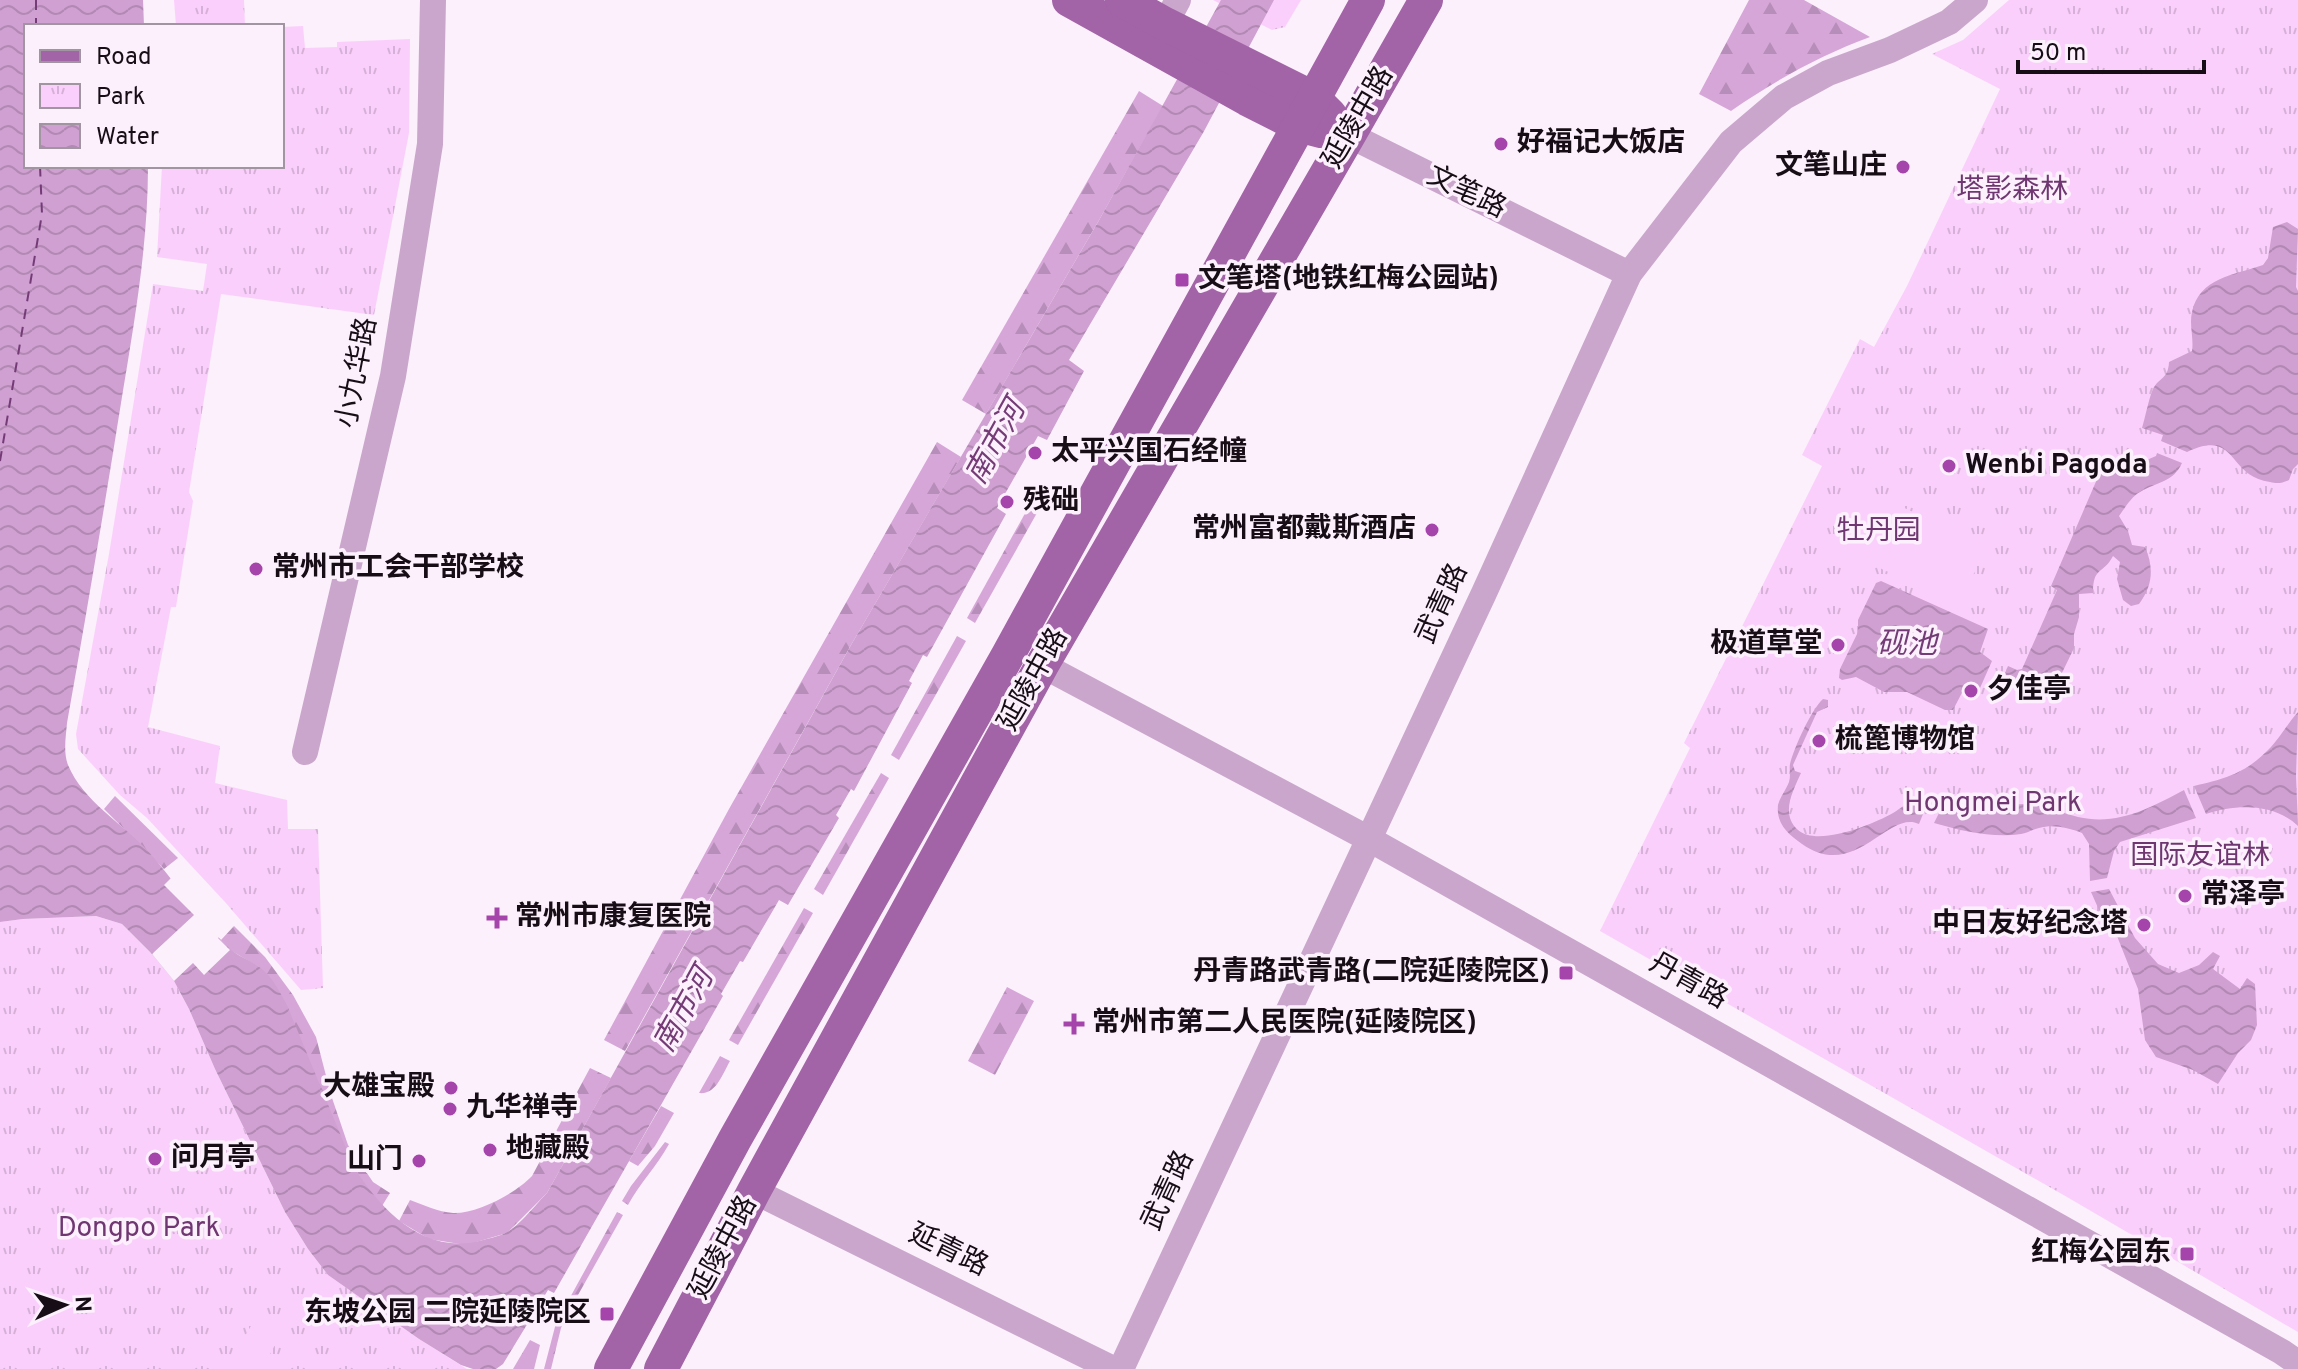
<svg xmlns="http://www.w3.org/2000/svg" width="2298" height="1369" font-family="Overpass,'Noto Sans SC',sans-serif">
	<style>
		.forest { fill: url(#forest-firs) }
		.park { fill: url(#park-tufts) }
		.garden { fill: #fbcffc }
		.water { fill: url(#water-waves) }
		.pier { fill: #fbf0fb }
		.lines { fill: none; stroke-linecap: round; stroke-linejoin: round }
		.ferry { stroke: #743b77; stroke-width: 2; stroke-dasharray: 10 8; stroke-linecap: butt }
		.minor { stroke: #caa6cc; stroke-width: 26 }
		.major { stroke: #a363a7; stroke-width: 34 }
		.poi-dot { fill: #a544ab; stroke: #fbf0fb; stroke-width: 3 }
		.labels { text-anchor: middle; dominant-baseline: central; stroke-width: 7; stroke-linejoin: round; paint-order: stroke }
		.street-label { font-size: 28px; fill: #170d17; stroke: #fbf0fb }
		.poi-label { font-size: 28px; font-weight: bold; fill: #170d17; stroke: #fbf0fb; text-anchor: start }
		.park-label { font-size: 28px; fill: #6f3672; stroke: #fbf0fb }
		.water-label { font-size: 30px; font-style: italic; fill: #743b77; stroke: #fbf0fb }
	</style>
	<defs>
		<pattern id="forest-firs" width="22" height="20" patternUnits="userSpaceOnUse" patternTransform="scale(2)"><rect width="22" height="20" fill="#d6a6d8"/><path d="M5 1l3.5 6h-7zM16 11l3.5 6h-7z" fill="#b78eb9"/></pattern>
		<pattern id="park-tufts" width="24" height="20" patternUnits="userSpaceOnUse" patternTransform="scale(2)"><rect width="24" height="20" fill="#fbcffc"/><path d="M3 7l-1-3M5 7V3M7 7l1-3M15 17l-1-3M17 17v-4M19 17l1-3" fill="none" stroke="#d6b1d7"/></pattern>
		<pattern id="water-waves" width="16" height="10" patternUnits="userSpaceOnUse" patternTransform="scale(2)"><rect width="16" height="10" fill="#cfa0d1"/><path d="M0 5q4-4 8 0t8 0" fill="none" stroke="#b189b3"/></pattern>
	</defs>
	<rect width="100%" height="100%" fill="#fbf0fb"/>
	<g class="forest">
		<path d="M 1749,0 L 1804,0 L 1870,37 C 1821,55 1774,81 1731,111 L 1699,94 Z"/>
		<path d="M 1139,91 L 1163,106 L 1098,222 L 986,414 L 962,400 Z"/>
		<path d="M 937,442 L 961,457 L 851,645 L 625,1051 L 604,1040 L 729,809 Z"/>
		<path d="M 1033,499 L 1042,504 L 975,623 L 967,618 Z"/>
		<path d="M 957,636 L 966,641 L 899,760 L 891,755 Z"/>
		<path d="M 881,773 L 889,778 L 823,895 L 814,889 Z"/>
		<path d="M 115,796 L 178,858 L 164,869 L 104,809 Z"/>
		<path d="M 804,908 L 813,913 L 738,1045 L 729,1040 Z"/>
		<path d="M 234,926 L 265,957 L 293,995 L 316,1037 L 331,1095 L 348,1145 L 373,1182 L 390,1193 L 382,1206 L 366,1187 L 353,1165 L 259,967 L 230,950 L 221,940 Z"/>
		<path d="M 1007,987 L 1034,1001 L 995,1075 L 968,1061 Z"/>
		<path d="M 720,1056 L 730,1061 C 722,1075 716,1095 699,1093 Z"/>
		<path d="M 590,1068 L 611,1078 L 547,1193 L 507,1233 L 466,1245 L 429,1239 L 399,1221 L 410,1200 C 424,1205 438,1212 453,1213 C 477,1214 516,1193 532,1176 Z"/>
		<path d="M 661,1106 L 674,1113 L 655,1146 L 638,1166 L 629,1161 Z"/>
		<path d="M 665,1142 L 669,1144 C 657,1166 640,1183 628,1205 L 622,1201 L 631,1186 Z"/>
		<path d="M 617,1212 L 623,1215 L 569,1311 L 561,1328 L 551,1369 L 544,1369 L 556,1323 Z"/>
		<path d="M 530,1340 L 540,1345 L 534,1369 L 513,1369 Z"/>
	</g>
	<g class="park">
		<path d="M 174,0 L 244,0 L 245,26 L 176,26 Z"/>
		<path d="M 1213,0 L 1301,0 L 1285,27 L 1272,30 Z"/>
		<path d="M 2009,0 L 2298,0 L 2298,1332 L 2067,1197 L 1600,931 L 1690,748 L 1684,743 L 1822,466 L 1802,455 L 1860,339 L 1874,347 L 1907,286 L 2000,89 L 1932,54 L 1963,40 Z"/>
		<path d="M 303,26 L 305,48 L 337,47 L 337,42 L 410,39 L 409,133 L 374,315 L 221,294 L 189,492 L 193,501 L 176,607 L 171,607 L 148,727 L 220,746 L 215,783 L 287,800 L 288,829 L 318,829 L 323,988 L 301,990 L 225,902 L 147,818 L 120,795 L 78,749 L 76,734 L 109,554 L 153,284 L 203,291 L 207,264 L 157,257 L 162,166 L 282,166 L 282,27 Z"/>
		<path d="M 96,916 L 122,924 L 152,954 L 174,981 L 189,1009 L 215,1069 L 285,1212 L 308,1249 L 328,1275 L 419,1339 L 467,1369 L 0,1369 L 0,922 L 23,919 Z"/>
	</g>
	<g class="garden">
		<path d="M 1858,486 L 1985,546 L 1961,605 L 1829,545 Z"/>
		<path d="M 259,1312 L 289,1329 L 279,1347 L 275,1345 L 270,1354 L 273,1357 L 266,1369 L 242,1369 L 230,1362 Z"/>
	</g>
	<g class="water">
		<path d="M 0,0 L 143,0 L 144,26 L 26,26 L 26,166 L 148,166 C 148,246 134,324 121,403 C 104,510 86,616 67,723 C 66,736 63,752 68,765 C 83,801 122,823 148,851 C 175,881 197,917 227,946 C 235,955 248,959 258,966 C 272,975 279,991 287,1005 L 353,1165 C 380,1210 425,1257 483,1240 C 490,1238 501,1236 507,1232 C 519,1226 537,1203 547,1193 L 851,645 L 1098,222 L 1221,0 L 1274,0 L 1203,133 L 1069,360 L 1084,371 L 1047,440 L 1038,436 L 997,508 L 1006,514 L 927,657 L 923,655 L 909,681 L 912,683 L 854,791 L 851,789 L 836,815 L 839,818 L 788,905 L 779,900 L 743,962 L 740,961 L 721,994 L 723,996 L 554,1293 L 548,1290 L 503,1364 L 496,1369 L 473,1369 L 461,1365 L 419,1339 L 328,1275 L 308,1249 L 285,1212 L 215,1069 L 189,1009 L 174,981 L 152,954 L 122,924 L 96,916 L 23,919 L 0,922 Z"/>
		<path d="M 2287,222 L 2298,229 L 2296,287 L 2298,291 L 2298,464 L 2293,469 L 2289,480 C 2282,483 2278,484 2270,482 C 2226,476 2238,428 2187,452 L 2161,441 L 2163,435 L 2142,428 C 2146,415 2148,401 2153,389 C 2159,377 2168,380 2169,362 L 2192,351 C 2194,338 2189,325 2192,312 C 2199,278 2234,275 2263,265 L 2268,258 L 2273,227 Z"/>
		<path d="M 2157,453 L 2182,463 C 2174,482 2156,482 2140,492 C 2131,497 2125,508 2119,516 L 2128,531 L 2132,545 L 2145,547 C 2154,567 2153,586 2139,604 L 2131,606 L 2123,600 L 2117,579 L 2120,562 L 2113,556 C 2103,575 2093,566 2093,593 L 2079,594 L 2079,617 L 2074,634 L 2074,648 L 2061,675 L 2038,678 L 2027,686 L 2021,686 L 2002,681 L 2008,666 L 2017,670 L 2022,669 L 2057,590 L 2051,586 L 2104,463 L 2142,462 L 2156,456 Z"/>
		<path d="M 1881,581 L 1988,629 L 1980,652 L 1992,661 L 1980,688 L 1967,683 L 1953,710 L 1945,710 L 1907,692 L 1884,692 L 1856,677 L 1842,680 L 1839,678 L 1840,669 L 1858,632 L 1858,620 L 1876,583 Z"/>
		<path d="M 1823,699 L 1828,700 L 1828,707 L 1817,712 L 1793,765 L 1795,771 L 1801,773 C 1793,791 1780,814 1798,830 C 1817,847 1872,825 1893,813 C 1900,809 1905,803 1915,803 C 1915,802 1926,804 1927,804 L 1919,824 C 1888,809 1855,882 1802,844 C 1788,834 1776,824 1778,805 C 1780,797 1786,790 1789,782 C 1791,776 1789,770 1790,764 C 1794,748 1811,710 1823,699 Z"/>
		<path d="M 2298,712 L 2296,776 L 2298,826 C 2274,803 2236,804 2206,814 L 2194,786 C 2228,778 2246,773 2271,747 C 2281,736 2288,723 2298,712 Z"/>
		<path d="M 2184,790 L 2196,818 L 2120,842 L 2114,851 L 2107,878 L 2090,881 L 2089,844 L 2082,833 C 2068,828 2054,824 2039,828 C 2033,829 2027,833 2021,834 C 1993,838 1961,831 1934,823 L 1943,805 C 1961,808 1981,810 1999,808 C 2007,807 2015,804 2023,804 C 2045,804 2058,812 2078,817 C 2118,826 2150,808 2184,790 Z"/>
		<path d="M 2109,889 L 2135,938 L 2158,964 L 2179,973 L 2199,965 L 2213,952 L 2220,956 L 2213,969 L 2240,989 L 2247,978 L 2255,984 L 2257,1025 L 2251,1040 L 2238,1053 L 2218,1084 L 2193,1070 L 2156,1057 L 2145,1040 L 2138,989 L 2113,926 L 2099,910 L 2091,892 Z"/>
	</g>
	<path class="pier" d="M 174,875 L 221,935 L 218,938 L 230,950 L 204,975 L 193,963 L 174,981 L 152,954 L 194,915 L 164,885 Z"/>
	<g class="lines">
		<g class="ferry">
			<path d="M 36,0 L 36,26"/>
			<path d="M 0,461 L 42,214 L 40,166"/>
		</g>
		<g class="minor">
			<path d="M 1165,24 L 1178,0"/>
			<path d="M 1349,135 L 1629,274"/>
			<path d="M 1042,665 L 1369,839 L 2282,1352 L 2298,1363"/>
			<path d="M 305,752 L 393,376 L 430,144 L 433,0"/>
			<path d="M 754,1191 L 1113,1369"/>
			<path d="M 1121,1369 L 1484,593 L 1629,274 L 1731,142 L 1784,97 L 1828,73 L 1890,50 L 1949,22 L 1975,0"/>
		</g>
		<g class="major">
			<path d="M 1069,0 L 1247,99 L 1298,125 L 1321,131"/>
			<path d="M 1122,0 L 1165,24 L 1313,98 L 1330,115"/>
			<path d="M 611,1369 L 735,1139 L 1008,655 L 1368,0"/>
			<path d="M 661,1369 L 754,1191 L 1042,665 L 1349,135 L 1426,0"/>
		</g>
	</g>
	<g class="poi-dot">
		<circle cx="1501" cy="144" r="8"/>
		<circle cx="1903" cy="167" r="8"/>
		<rect x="1174" y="272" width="16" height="16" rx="4"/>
		<circle cx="1035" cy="453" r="8"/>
		<circle cx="1949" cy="466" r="8"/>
		<circle cx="1007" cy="502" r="8"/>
		<circle cx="1432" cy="530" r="8"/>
		<circle cx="256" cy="569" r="8"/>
		<circle cx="1838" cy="645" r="8"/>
		<circle cx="1971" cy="691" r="8"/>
		<circle cx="1819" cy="741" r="8"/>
		<circle cx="2185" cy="896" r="8"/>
		<path d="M493 906h8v8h8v8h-8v8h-8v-8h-8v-8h8z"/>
		<circle cx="2144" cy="925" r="8"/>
		<rect x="1558" y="965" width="16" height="16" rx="4"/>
		<path d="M1070 1012h8v8h8v8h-8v8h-8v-8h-8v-8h8z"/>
		<circle cx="451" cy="1088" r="8"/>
		<circle cx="450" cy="1109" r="8"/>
		<circle cx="490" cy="1150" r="8"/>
		<circle cx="155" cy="1159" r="8"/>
		<circle cx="419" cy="1161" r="8"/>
		<rect x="2179" y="1246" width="16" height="16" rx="4"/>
		<rect x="599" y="1306" width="16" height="16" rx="4"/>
	</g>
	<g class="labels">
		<g class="street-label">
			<text transform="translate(1359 118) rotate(-60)">延陵中路</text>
			<text transform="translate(1466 193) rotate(26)">文笔路</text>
			<text transform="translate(358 373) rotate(-79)">小九华路</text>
			<text transform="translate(1443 604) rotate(-65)">武青路</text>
			<text transform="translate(1034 680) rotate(-61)">延陵中路</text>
			<text transform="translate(1688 982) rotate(29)">丹青路</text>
			<text transform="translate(1169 1191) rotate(-65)">武青路</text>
			<text transform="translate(724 1248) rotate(-62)">延陵中路</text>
			<text transform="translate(948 1251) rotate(26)">延青路</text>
		</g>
		<g class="poi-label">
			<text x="1517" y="144">好福记大饭店</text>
			<text x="1887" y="167" text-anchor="end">文笔山庄</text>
			<text x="1198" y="280">文笔塔(地铁红梅公园站)</text>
			<text x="1051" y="453">太平兴国石经幢</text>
			<text x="1965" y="466">Wenbi Pagoda</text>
			<text x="1023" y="502">残础</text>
			<text x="1416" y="530" text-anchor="end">常州富都戴斯酒店</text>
			<text x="272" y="569">常州市工会干部学校</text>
			<text x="1822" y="645" text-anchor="end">极道草堂</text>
			<text x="1987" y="691">夕佳亭</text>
			<text x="1835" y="741">梳篦博物馆</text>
			<text x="2201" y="896">常泽亭</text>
			<text x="515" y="918">常州市康复医院</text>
			<text x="2128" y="925" text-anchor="end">中日友好纪念塔</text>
			<text x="1550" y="973" text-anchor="end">丹青路武青路(二院延陵院区)</text>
			<text x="1092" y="1024">常州市第二人民医院(延陵院区)</text>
			<text x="435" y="1088" text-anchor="end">大雄宝殿</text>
			<text x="466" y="1109">九华禅寺</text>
			<text x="506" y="1150">地藏殿</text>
			<text x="171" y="1159">问月亭</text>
			<text x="403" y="1161" text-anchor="end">山门</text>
			<text x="2171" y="1254" text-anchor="end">红梅公园东</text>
			<text x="591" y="1314" text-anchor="end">东坡公园 二院延陵院区</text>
		</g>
		<g class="park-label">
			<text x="2012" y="191">塔影森林</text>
			<text x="1879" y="532">牡丹园</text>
			<text x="1993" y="804">Hongmei Park</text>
			<text x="2200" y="857">国际友谊林</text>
			<text x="139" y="1229">Dongpo Park</text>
		</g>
		<g class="water-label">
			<text transform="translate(997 443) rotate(-61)">南市河</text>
			<text x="1907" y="645">砚池</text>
			<text transform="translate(685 1011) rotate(-61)">南市河</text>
		</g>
	</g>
	<rect x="24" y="24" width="260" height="144" fill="#fbf0fb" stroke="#a095a0" stroke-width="2"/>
	<rect x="40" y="50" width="40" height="12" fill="#a363a7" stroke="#a095a0" stroke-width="2"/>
	<text x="96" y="64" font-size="24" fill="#170d17">Road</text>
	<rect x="40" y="84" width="40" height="24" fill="url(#park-tufts)" stroke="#a095a0" stroke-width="2"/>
	<text x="96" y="104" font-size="24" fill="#170d17">Park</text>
	<rect x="40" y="124" width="40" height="24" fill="url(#water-waves)" stroke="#a095a0" stroke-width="2"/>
	<text x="96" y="144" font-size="24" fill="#170d17">Water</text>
	<g transform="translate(64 1305) rotate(87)" stroke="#fbf0fb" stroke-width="6" paint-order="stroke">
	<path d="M0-6L14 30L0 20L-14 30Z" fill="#170d17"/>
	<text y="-12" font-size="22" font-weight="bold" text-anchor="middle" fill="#170d17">N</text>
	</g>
	<path d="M2018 60v12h186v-12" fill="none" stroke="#170d17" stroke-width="4"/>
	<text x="2030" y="60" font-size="24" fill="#170d17" stroke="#fbf0fb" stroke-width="6" paint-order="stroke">50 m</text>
</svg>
